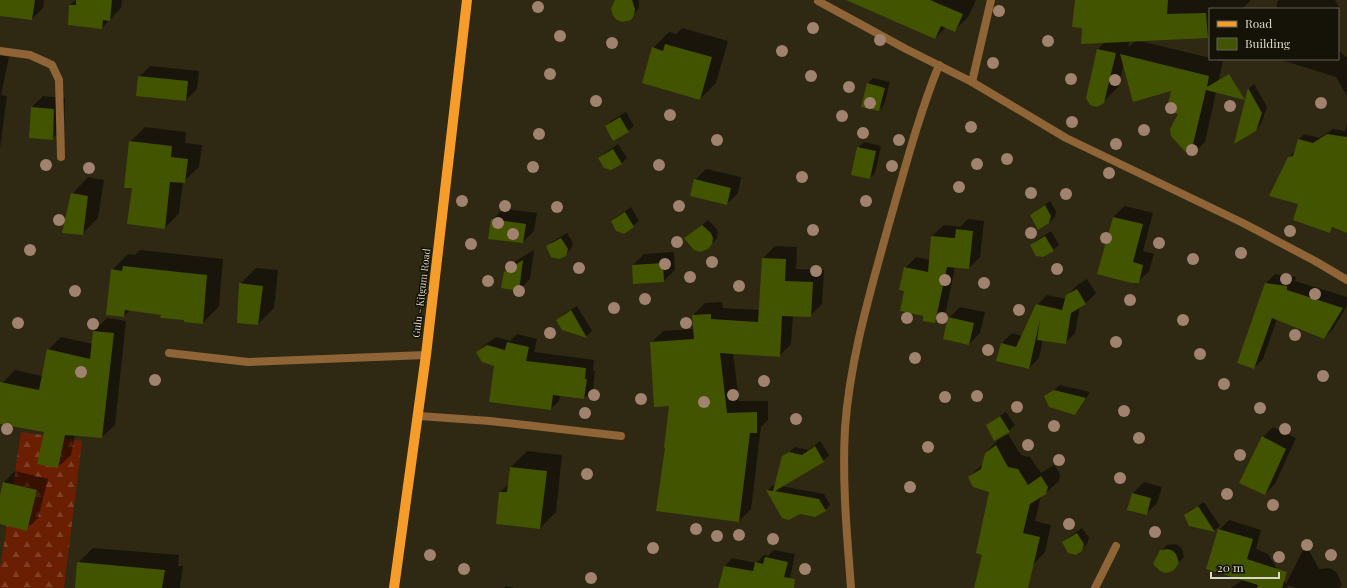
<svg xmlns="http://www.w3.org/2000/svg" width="1347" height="588" font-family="'Playfair Display',serif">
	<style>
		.forest { fill: url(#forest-firs) }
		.shadow { fill: #0007; fill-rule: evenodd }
		.building { fill: #425400 }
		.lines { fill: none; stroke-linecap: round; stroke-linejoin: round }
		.service { stroke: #8f6436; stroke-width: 8 }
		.minor { stroke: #8f6436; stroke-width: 8 }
		.primary { stroke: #f69c2a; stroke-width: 10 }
		.tree { fill: #a0826f }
		.labels { text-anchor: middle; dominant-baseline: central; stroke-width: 3; stroke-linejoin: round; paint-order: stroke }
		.street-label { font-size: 10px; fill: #dbd8ca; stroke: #151208 }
	</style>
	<defs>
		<pattern id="forest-firs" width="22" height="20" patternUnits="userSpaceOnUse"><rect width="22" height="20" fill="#6a1e02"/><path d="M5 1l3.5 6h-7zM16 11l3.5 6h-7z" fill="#7f3e26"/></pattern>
	</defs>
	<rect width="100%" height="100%" fill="#2f2913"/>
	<path class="forest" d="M 21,432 L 82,441 L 64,588 L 0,588 L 0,565 L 1,564 Z"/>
	<g class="shadow">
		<path d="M 0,0 L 44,0 L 43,8 L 32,19 L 0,15 Z"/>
		<path d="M 76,0 L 122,0 L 121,8 L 102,28 L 70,5 Z"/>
		<path d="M 617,0 L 639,0 L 639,8 L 630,19 L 614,15 L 612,5 Z"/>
		<path d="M 879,0 L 976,0 L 968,17 L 955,30 L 946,27 L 935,38 Z"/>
		<path d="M 1076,0 L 1251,0 L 1242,9 L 1210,9 L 1210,37 L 1136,40 L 1223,61 L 1205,142 L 1191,156 L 1172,136 L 1179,113 L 1172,90 L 1124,64 L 1118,87 L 1103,102 L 1098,49 L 1106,41 L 1083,27 ZM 1130,40 L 1136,40 L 1128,48 Z"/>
		<path d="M 1279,0 L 1335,0 L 1339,7 L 1338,9 L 1277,9 L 1277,2 Z"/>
		<path d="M 682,28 L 728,41 L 716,83 L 700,99 L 653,48 L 669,32 L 676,34 Z"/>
		<path d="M 1338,49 L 1344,56 L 1347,57 L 1347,96 L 1336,77 L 1278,59 L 1338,59 Z"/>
		<path d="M 0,55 L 9,57 L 1,95 L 7,96 L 0,148 Z"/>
		<path d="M 150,66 L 199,71 L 197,89 L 186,100 L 139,77 Z"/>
		<path d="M 873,78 L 890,82 L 884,105 L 879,110 L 867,84 Z"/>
		<path d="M 1254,84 L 1267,107 L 1261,124 L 1256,130 L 1236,142 L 1249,88 Z"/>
		<path d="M 43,96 L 65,98 L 64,127 L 53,138 L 32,107 Z"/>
		<path d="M 626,112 L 634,126 L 628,131 L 606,126 L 612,120 Z"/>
		<path d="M 1347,124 L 1347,232 L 1334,227 L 1329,231 L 1299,204 L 1289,157 L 1294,152 L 1299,139 L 1304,134 L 1319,138 L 1333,129 L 1345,131 Z"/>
		<path d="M 145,127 L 186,132 L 185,143 L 202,145 L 199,167 L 183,182 L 179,213 L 165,228 L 133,188 L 130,142 Z"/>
		<path d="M 864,142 L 881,146 L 875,173 L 870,178 L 858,148 Z"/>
		<path d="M 618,144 L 627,158 L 622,163 L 611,169 L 600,158 L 605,153 Z"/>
		<path d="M 706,169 L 741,177 L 738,193 L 727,204 L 695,180 Z"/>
		<path d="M 88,177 L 104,180 L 98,218 L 82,234 L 72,194 Z"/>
		<path d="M 1050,201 L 1056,211 L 1055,217 L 1049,223 L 1031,215 L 1037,210 Z"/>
		<path d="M 1125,206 L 1153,213 L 1143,251 L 1154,254 L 1149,271 L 1138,282 L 1099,274 L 1113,217 Z"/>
		<path d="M 631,207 L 639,221 L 624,233 L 612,221 L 618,216 Z"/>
		<path d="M 503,209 L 537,213 L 534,231 L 523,242 L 492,220 Z"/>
		<path d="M 968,219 L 984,221 L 980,257 L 969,268 L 955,267 L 946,311 L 934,322 L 924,315 L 905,291 L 905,268 L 916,257 L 930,260 L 932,236 L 944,225 L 960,227 Z"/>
		<path d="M 708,220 L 716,228 L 718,232 L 717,238 L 708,248 L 685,238 Z"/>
		<path d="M 1051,231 L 1059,245 L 1053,250 L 1031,245 L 1037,240 Z"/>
		<path d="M 567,233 L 573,243 L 571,249 L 565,255 L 547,247 L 553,241 Z"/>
		<path d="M 775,246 L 797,247 L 796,269 L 824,270 L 822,304 L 810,316 L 793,315 L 791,344 L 779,356 L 733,353 L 739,401 L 768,401 L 768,420 L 761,427 L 751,509 L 739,521 L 670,405 L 651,343 L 663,331 L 694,329 L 693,315 L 705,303 L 722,302 L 723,308 L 760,310 L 763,258 Z"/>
		<path d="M 140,250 L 223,259 L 219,306 L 203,323 L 162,314 L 130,310 L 124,316 L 112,270 L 128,254 L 135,255 Z"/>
		<path d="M 534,250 L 530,279 L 519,290 L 505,273 L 516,261 Z"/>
		<path d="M 674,252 L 675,270 L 664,281 L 633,265 L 644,254 Z"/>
		<path d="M 256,268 L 278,270 L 274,308 L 258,324 L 240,284 Z"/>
		<path d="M 1275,274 L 1296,277 L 1295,281 L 1347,297 L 1347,306 L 1333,329 L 1324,338 L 1277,319 L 1263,359 L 1254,368 L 1266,283 Z"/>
		<path d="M 1087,279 L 1096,293 L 1086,303 L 1080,306 L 1075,333 L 1065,343 L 1043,339 L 1039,358 L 1029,368 L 1002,343 L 1012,333 L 1022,336 L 1037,305 L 1047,295 L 1066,299 L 1067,296 L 1077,285 Z"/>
		<path d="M 577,306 L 592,331 L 587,336 L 563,329 L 558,320 L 563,314 Z"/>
		<path d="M 960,307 L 985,312 L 980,333 L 969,344 L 949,318 Z"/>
		<path d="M 107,318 L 126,321 L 115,425 L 102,437 L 75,435 L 71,455 L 58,467 L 45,431 L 0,423 L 0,395 L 2,383 L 15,370 L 42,376 L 48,350 L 61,337 L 93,344 L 94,331 Z"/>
		<path d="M 517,334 L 537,339 L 534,352 L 594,360 L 593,371 L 595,371 L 593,390 L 584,398 L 560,395 L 559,401 L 551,409 L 477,352 L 486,344 L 496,337 L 510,341 Z"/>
		<path d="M 1060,385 L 1090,392 L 1080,408 L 1074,413 L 1045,397 Z"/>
		<path d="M 1006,412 L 1015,425 L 1009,431 L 994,440 L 987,426 L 993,420 Z"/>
		<path d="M 1273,427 L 1296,438 L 1275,484 L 1265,494 L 1263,437 Z"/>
		<path d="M 1008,434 L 1021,455 L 1030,457 L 1041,473 L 1054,465 L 1060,474 L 1059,481 L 1046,493 L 1041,496 L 1035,521 L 1051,525 L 1045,552 L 1033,565 L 1019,588 L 975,588 L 984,554 L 990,491 L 969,477 L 983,464 L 985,453 L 998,440 Z"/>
		<path d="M 820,441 L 829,455 L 823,461 L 781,486 L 824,494 L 830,505 L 825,510 L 800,513 L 783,517 L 768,490 L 773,485 L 776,485 L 783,457 L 795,447 L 808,450 Z"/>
		<path d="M 527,451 L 562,455 L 556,512 L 540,528 L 500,492 L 510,483 L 511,467 Z"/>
		<path d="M 15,471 L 48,479 L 38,518 L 27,529 L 0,523 L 0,499 L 4,482 Z"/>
		<path d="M 1144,482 L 1162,487 L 1157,503 L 1146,514 L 1133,493 Z"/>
		<path d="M 1204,502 L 1220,526 L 1214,531 L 1190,525 L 1185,515 L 1191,510 Z"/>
		<path d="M 1229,520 L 1261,530 L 1256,549 L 1268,554 L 1286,584 L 1302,552 L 1307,547 L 1319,569 L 1329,568 L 1333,570 L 1337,573 L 1342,585 L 1339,588 L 1296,588 L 1287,585 L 1288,588 L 1231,588 L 1244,579 L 1219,530 Z"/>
		<path d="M 1082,528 L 1089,538 L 1087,544 L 1081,550 L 1064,543 L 1069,537 Z"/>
		<path d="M 1174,544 L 1178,545 L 1182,549 L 1184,557 L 1173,569 L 1161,551 L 1167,545 Z"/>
		<path d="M 93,548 L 179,555 L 178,566 L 183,566 L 180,588 L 76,588 L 78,563 Z"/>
		<path d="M 774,550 L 795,554 L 788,588 L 719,588 L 725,566 L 732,558 L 756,563 L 764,555 L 768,556 Z"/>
		<path d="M 506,586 L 515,588 L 504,588 Z"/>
	</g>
	<g class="building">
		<path d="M 0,0 L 35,0 L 32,20 L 0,16 Z"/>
		<path d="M 76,0 L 112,0 L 110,21 L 103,20 L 102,29 L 68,25 L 69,5 L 76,5 Z"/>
		<path d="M 615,0 L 632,0 L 635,9 L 634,15 L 631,20 L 622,22 L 617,20 L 613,16 L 611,8 Z"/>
		<path d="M 846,0 L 930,0 L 963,14 L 955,32 L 941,26 L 935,39 Z"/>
		<path d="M 1075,0 L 1168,0 L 1167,14 L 1206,13 L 1208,38 L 1081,44 L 1082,28 L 1072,27 Z"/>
		<path d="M 665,44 L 712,57 L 700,100 L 642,83 L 652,47 L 663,51 Z"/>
		<path d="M 1097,49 L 1116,53 L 1104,103 L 1097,107 L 1090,105 L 1086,98 Z"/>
		<path d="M 1120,54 L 1209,76 L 1207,87 L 1229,74 L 1245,100 L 1206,90 L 1190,157 L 1171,136 L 1170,129 L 1178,114 L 1166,111 L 1171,91 L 1133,102 Z"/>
		<path d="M 138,76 L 188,81 L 186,101 L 136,96 Z"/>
		<path d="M 867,83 L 885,88 L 879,111 L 861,107 Z"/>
		<path d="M 1248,88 L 1262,113 L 1256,131 L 1234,144 Z"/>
		<path d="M 31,107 L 54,109 L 53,140 L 29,138 Z"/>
		<path d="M 620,117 L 629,132 L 613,141 L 605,126 Z"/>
		<path d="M 1327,134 L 1347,137 L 1347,233 L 1332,227 L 1330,233 L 1293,220 L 1298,204 L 1269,196 L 1288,157 L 1293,156 L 1298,139 L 1313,143 Z"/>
		<path d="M 129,141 L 172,146 L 171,157 L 188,159 L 185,183 L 170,182 L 165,229 L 127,224 L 132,188 L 124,188 Z"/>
		<path d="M 857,147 L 876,151 L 870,179 L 851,175 Z"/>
		<path d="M 613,149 L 622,164 L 611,170 L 604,168 L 598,158 Z"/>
		<path d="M 694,179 L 731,188 L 727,205 L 690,196 Z"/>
		<path d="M 71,193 L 88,196 L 83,235 L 62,233 Z"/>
		<path d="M 1045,205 L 1051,216 L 1049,223 L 1038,230 L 1030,215 Z"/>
		<path d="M 625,212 L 634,227 L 624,234 L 616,231 L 611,221 Z"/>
		<path d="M 1113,217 L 1143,224 L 1133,262 L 1143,265 L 1139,283 L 1131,283 L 1097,274 Z"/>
		<path d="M 491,219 L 526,224 L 523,243 L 488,239 Z"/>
		<path d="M 702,225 L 711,233 L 713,238 L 712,244 L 708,249 L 700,252 L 694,250 L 684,238 Z"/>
		<path d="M 956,229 L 973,231 L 969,269 L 947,267 L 935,323 L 923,321 L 923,316 L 900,311 L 904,291 L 899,290 L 904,267 L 928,272 L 931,236 L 955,238 Z"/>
		<path d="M 1045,236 L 1054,251 L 1043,257 L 1036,256 L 1030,245 Z"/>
		<path d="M 561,238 L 568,249 L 566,256 L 559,259 L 551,257 L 546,246 Z"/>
		<path d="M 762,258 L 786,259 L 785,281 L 813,282 L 811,317 L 782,316 L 780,357 L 720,353 L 727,413 L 757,412 L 757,433 L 750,433 L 739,522 L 656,511 L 665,448 L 664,447 L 669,406 L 654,407 L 650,342 L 694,339 L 692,315 L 711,314 L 711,319 L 758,322 Z"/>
		<path d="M 523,260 L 519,291 L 501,288 L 504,272 Z"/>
		<path d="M 663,263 L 664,282 L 633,284 L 632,265 Z"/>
		<path d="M 123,266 L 207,275 L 203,324 L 184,322 L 184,320 L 160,318 L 161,315 L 125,310 L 124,317 L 106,315 L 111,269 L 122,271 Z"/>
		<path d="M 239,283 L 263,286 L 258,325 L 237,323 Z"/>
		<path d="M 1265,283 L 1287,286 L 1287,290 L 1343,308 L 1324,339 L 1272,318 L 1254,369 L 1237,363 Z"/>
		<path d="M 1077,289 L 1086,304 L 1071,313 L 1066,344 L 1037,340 L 1040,320 L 1029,369 L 996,361 L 1001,343 L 1016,347 L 1036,304 L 1062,310 L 1066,295 Z"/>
		<path d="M 571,310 L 587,338 L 562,330 L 556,320 Z"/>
		<path d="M 948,317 L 974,323 L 969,345 L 943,339 Z"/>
		<path d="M 93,331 L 114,333 L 102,438 L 65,435 L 58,468 L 37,464 L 44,432 L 0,424 L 0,382 L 39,390 L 47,349 L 90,359 Z"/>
		<path d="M 507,342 L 529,347 L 526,361 L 586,368 L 585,379 L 587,379 L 584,399 L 553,395 L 551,410 L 489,402 L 494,366 L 482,362 L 476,352 L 487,345 L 505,350 Z"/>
		<path d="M 1054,390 L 1086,398 L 1075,415 L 1049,407 L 1044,396 Z"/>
		<path d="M 1000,416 L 1010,432 L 994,441 L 986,425 Z"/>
		<path d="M 1262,436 L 1286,449 L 1265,495 L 1239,483 Z"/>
		<path d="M 996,445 L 1008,467 L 1018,469 L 1028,485 L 1041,476 L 1048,487 L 1046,494 L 1030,504 L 1023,533 L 1040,537 L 1028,588 L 974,588 L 982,555 L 976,553 L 989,492 L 973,487 L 968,477 L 981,469 L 985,453 Z"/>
		<path d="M 815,446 L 824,462 L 775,491 L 819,499 L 826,511 L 815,517 L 800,514 L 789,520 L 782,518 L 766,490 L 773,491 L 782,456 L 789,452 L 802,455 Z"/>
		<path d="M 510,467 L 547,471 L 540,529 L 496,524 L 499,492 L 507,492 Z"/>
		<path d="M 3,482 L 37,490 L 27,531 L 0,524 L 0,495 Z"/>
		<path d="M 1132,493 L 1151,498 L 1147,515 L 1127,510 Z"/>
		<path d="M 1198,506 L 1215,532 L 1189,526 L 1184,515 Z"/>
		<path d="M 1218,529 L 1253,539 L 1247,559 L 1287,572 L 1282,588 L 1257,588 L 1258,585 L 1206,569 Z"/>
		<path d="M 1077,533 L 1084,544 L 1082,551 L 1076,555 L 1068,553 L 1062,542 Z"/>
		<path d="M 1168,549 L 1173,551 L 1176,554 L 1179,563 L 1174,570 L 1170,572 L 1165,573 L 1160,571 L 1153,564 L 1160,550 Z"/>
		<path d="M 765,557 L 788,562 L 784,577 L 795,579 L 794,588 L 718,588 L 724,566 L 753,571 L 755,562 L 763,564 Z"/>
		<path d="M 77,562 L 165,570 L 162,588 L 75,588 Z"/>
	</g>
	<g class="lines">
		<path class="service" d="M 169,353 L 248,362 L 426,355"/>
		<g class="minor">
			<path d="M 818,1 L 906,49 L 972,82 L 1066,138 L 1243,223 L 1315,261 L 1347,280"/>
			<path d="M 0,51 L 30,55 L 52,65 L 59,80 L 61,157"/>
			<path d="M 972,82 L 991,0"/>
			<path d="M 419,416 L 490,421 L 621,436"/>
			<path d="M 851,588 C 847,535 842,481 845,428 C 850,359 870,293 888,227 C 904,172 918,117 939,65"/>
			<path d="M 1095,588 L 1116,546"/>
		</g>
		<path class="primary" d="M 394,588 L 426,355 L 467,0"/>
	</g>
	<g class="tree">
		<circle cx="538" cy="7" r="6"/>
		<circle cx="999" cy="11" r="6"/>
		<circle cx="813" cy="28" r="6"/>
		<circle cx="560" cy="36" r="6"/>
		<circle cx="880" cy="40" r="6"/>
		<circle cx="1048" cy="41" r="6"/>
		<circle cx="612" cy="43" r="6"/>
		<circle cx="782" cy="51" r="6"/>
		<circle cx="993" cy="63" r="6"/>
		<circle cx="550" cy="74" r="6"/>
		<circle cx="811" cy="76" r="6"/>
		<circle cx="1071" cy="79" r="6"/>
		<circle cx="1115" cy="80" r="6"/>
		<circle cx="849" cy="87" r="6"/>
		<circle cx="596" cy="101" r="6"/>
		<circle cx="870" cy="103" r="6"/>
		<circle cx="1321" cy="103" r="6"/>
		<circle cx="1230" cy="106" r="6"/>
		<circle cx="1171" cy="108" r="6"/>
		<circle cx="670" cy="115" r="6"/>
		<circle cx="842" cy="116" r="6"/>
		<circle cx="1072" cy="122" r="6"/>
		<circle cx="971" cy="127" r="6"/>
		<circle cx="1144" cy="130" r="6"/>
		<circle cx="863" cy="133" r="6"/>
		<circle cx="539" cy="134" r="6"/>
		<circle cx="717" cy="140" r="6"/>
		<circle cx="899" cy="140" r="6"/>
		<circle cx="1116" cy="144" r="6"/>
		<circle cx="1192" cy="150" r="6"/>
		<circle cx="1007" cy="159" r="6"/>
		<circle cx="977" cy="164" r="6"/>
		<circle cx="46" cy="165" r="6"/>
		<circle cx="659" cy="165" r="6"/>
		<circle cx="892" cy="166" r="6"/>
		<circle cx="533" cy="167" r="6"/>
		<circle cx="89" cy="168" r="6"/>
		<circle cx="1109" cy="173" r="6"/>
		<circle cx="802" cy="177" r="6"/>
		<circle cx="959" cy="187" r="6"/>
		<circle cx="1031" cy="193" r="6"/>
		<circle cx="1066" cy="194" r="6"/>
		<circle cx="462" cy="201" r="6"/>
		<circle cx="866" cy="201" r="6"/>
		<circle cx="505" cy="206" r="6"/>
		<circle cx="679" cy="206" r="6"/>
		<circle cx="557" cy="207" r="6"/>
		<circle cx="59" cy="220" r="6"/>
		<circle cx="498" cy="223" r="6"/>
		<circle cx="813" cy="230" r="6"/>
		<circle cx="1290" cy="231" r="6"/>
		<circle cx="1031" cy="233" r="6"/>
		<circle cx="513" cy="234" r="6"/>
		<circle cx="1106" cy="238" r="6"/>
		<circle cx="677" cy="242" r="6"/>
		<circle cx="1159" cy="243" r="6"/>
		<circle cx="471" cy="244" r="6"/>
		<circle cx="30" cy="250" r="6"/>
		<circle cx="1241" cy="253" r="6"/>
		<circle cx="1193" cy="259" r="6"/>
		<circle cx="712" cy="262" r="6"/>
		<circle cx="665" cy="264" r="6"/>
		<circle cx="511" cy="267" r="6"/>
		<circle cx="579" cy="268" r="6"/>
		<circle cx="1057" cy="269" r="6"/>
		<circle cx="816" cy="271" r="6"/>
		<circle cx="690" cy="277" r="6"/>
		<circle cx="1286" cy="279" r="6"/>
		<circle cx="945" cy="280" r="6"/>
		<circle cx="488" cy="281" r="6"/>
		<circle cx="984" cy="283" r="6"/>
		<circle cx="739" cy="286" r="6"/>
		<circle cx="75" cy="291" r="6"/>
		<circle cx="519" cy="291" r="6"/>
		<circle cx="1315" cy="294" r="6"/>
		<circle cx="645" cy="299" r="6"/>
		<circle cx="1130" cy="300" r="6"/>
		<circle cx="614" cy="308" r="6"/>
		<circle cx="1019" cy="310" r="6"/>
		<circle cx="907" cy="318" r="6"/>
		<circle cx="942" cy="318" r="6"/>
		<circle cx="1183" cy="320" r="6"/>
		<circle cx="18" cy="323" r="6"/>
		<circle cx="686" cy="323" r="6"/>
		<circle cx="93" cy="324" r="6"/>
		<circle cx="550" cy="333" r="6"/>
		<circle cx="1295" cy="335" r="6"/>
		<circle cx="1116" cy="342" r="6"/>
		<circle cx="988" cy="350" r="6"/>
		<circle cx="1200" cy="354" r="6"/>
		<circle cx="915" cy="358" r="6"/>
		<circle cx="81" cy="372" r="6"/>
		<circle cx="1323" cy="376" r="6"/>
		<circle cx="155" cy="380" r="6"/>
		<circle cx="764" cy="381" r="6"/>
		<circle cx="1224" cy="384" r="6"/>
		<circle cx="594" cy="395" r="6"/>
		<circle cx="733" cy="395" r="6"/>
		<circle cx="977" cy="396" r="6"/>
		<circle cx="945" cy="397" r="6"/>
		<circle cx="641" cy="399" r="6"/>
		<circle cx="704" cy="402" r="6"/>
		<circle cx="1017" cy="407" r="6"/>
		<circle cx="1260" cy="408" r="6"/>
		<circle cx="1124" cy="411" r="6"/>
		<circle cx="585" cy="413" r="6"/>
		<circle cx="796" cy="419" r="6"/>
		<circle cx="1054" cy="426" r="6"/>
		<circle cx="7" cy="429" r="6"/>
		<circle cx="1285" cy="429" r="6"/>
		<circle cx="1139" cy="438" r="6"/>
		<circle cx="1028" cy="445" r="6"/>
		<circle cx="928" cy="447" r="6"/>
		<circle cx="1240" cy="455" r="6"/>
		<circle cx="1059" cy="460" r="6"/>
		<circle cx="587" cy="474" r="6"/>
		<circle cx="1120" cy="478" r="6"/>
		<circle cx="910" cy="487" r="6"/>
		<circle cx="1227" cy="494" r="6"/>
		<circle cx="1273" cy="505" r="6"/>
		<circle cx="1069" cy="524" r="6"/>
		<circle cx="696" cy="529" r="6"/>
		<circle cx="1155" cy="532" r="6"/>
		<circle cx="739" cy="535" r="6"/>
		<circle cx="717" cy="536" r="6"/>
		<circle cx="773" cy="539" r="6"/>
		<circle cx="1307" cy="545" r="6"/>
		<circle cx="653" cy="548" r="6"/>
		<circle cx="430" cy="555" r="6"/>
		<circle cx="1331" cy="555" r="6"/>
		<circle cx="1279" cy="557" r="6"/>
		<circle cx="464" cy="569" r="6"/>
		<circle cx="805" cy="569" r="6"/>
		<circle cx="591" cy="578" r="6"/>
	</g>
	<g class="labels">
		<g class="street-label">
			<text transform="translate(421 293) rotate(-83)">Gulu - Kitgum Road</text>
		</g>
	</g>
	<rect x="1209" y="8" width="130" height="52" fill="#151208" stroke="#646156"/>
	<rect x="1217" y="21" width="20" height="6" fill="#f69c2a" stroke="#646156"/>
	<text x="1245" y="28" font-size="12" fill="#dbd8ca">Road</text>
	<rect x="1217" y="38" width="20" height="12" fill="#425400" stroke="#646156"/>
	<text x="1245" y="48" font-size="12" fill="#dbd8ca">Building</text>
	<path d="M1211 572v6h68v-6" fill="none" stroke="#dbd8ca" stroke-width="2"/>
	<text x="1217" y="572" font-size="12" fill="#dbd8ca" stroke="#151208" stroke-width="3" paint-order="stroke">20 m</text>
</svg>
